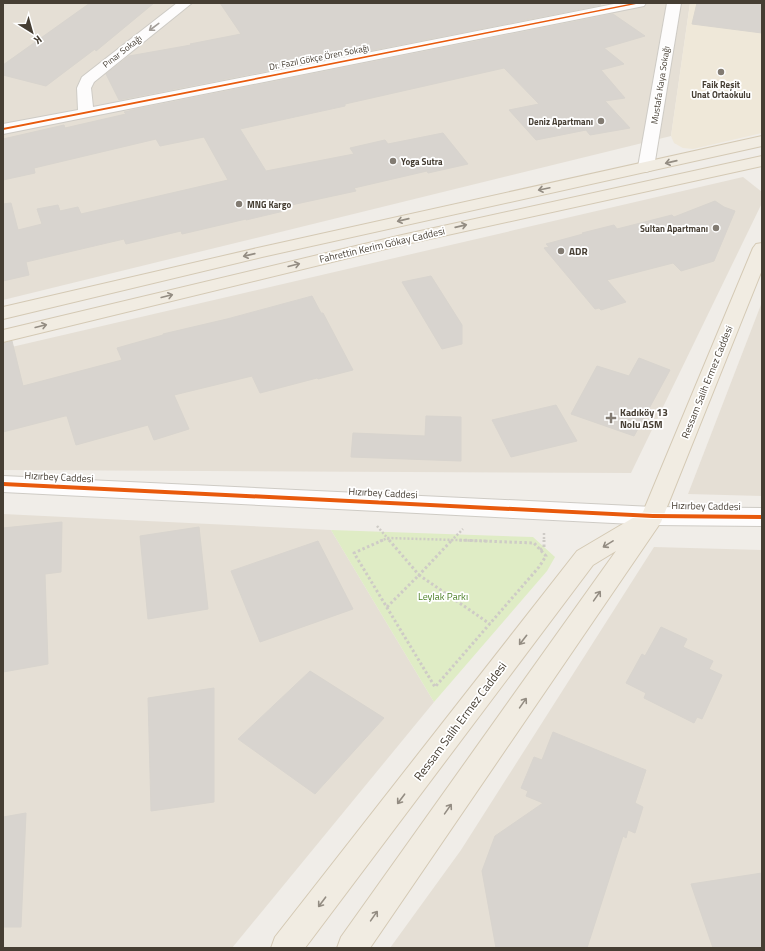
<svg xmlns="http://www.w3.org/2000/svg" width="765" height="951" font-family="'Titillium Web',sans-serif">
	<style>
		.residential { fill: #e5dfd5 }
		.education { fill: #efe8d9 }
		.green { fill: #dfecc5 }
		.building { fill: #d8d4cf; stroke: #d8d4ce }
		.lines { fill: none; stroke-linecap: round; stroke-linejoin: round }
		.minor-casing { stroke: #cecbc5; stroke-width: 2 }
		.major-casing { stroke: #d4c9b4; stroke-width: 2 }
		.path-far1 { stroke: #cecbc6; stroke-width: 2.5; stroke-dasharray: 2 2; stroke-linecap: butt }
		.path { stroke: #cecbc6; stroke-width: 3; stroke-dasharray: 2.5 2.5; stroke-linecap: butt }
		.minor { fill: #fdfcfc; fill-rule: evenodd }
		.major { fill: #f1ece2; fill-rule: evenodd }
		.cycleway-casing { stroke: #fff; stroke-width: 2 }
		.cycleway { fill: #e8590c; fill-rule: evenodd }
		.oneway { stroke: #a29d98 }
		.oneway2 { stroke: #938c82 }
		.poi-dot { fill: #827b72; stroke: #fff; stroke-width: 1.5 }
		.labels { text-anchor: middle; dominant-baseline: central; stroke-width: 3.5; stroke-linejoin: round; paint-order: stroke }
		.far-street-label { font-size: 9px; fill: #463e33; stroke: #fff }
		.far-poi-label { font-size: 9px; font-weight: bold; fill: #463e33; stroke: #fff; text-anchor: end }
		.street-label { font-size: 10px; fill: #463e33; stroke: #fff }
		.poi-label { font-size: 10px; font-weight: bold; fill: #463e33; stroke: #fff; text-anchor: start }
		.park-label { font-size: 10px; fill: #487d22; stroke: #fff }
		.near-street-label { font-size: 12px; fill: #463e33; stroke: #fff }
	</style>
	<rect width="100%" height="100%" fill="#f0ede8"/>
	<g class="residential">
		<path d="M 3,3 L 690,3 L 671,136 L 3,300 Z"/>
		<path d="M 743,177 L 762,192 L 762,203 L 631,473 L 3,470 L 3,349 Z"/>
		<path d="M 762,302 L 762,496 L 688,494 Z"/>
		<path d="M 3,514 L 331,530 L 434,702 L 232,948 L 3,948 Z"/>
		<path d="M 654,547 L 762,550 L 762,948 L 390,948 L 461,850 Z"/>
	</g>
	<path class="education" d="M 690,3 L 762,3 L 762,133 L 693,149 L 683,148 L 674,143 L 671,136 Z"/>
	<path class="green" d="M 331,530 L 533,537 L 555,557 L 547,571 L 434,702 Z"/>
	<g class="building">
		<path d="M 90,3 L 154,3 L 96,51 L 95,49 L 46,86 L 3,75 L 3,65 Z"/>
		<path d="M 220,3 L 598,3 L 601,5 L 119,100 L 106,74 L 129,56 L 191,45 L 190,44 L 241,34 Z"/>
		<path d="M 697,3 L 762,3 L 762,33 L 692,24 Z"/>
		<path d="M 613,14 L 645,36 L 604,48 L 624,64 L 601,70 L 625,98 L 605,101 L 630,128 L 590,135 L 586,130 L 536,140 L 509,110 L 539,104 L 504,68 L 345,104 L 345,106 L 240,129 L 266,171 L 354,154 L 350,148 L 385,140 L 388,144 L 443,133 L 468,164 L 428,173 L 427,171 L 354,188 L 356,191 L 282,207 L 284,211 L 246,220 L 246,219 L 182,234 L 181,231 L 126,244 L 124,239 L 26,262 L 29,275 L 3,281 L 3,204 L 11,203 L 18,230 L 42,224 L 37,209 L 58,205 L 60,211 L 78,207 L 81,214 L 228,180 L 204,137 L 160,146 L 156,139 L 34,168 L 35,173 L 3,180 L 3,139 L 64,125 L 65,128 L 126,114 L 124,112 L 137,109 Z"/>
		<path d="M 715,201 L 724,207 L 735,211 L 714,261 L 681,271 L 673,263 L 607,280 L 626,302 L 601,310 L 599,308 L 595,309 L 544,248 L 549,247 L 546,244 L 583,234 L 582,233 L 614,225 L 617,229 L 672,215 L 674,217 Z"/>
		<path d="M 431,276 L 462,325 L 462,344 L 442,349 L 402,282 Z"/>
		<path d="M 312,296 L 321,313 L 323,313 L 353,370 L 318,379 L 317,378 L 260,393 L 252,376 L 174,395 L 189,429 L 154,440 L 148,425 L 76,445 L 67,416 L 65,416 L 3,432 L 3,343 L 12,341 L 23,386 L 122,360 L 117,348 L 163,335 L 163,334 L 227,319 Z"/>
		<path d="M 639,358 L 670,370 L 634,436 L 571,414 L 597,366 L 629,376 Z"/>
		<path d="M 556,405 L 577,441 L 511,457 L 492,420 Z"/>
		<path d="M 426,416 L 461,417 L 461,461 L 351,457 L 353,433 L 425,436 Z"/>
		<path d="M 62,522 L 61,572 L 45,574 L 48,664 L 3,672 L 3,528 Z"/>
		<path d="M 199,527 L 208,609 L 148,619 L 140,536 Z"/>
		<path d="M 318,541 L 353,609 L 260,642 L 231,571 Z"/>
		<path d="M 661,627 L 687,639 L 683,647 L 713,661 L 709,669 L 722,675 L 702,719 L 697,717 L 694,723 L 644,698 L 646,693 L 626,683 L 642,654 L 645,656 Z"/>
		<path d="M 310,671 L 384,718 L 315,794 L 238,739 Z"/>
		<path d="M 214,688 L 214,802 L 151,811 L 148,698 Z"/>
		<path d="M 553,732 L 646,770 L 635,803 L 643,807 L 635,833 L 628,830 L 626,838 L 623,836 L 587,948 L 496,948 L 482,871 L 495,836 L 543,803 L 526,796 L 528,791 L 521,788 L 534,757 L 542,760 Z"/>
		<path d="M 26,813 L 21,927 L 3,927 L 3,817 Z"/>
		<path d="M 762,873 L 762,948 L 713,948 L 691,884 Z"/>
	</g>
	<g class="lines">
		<g class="minor-casing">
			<g id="minor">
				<path d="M 177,3 L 192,3 L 94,82 L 91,88 L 93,107 L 619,3 L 646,3 L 644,6 L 639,7 L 3,134 L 3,124 L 78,110 L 77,88 L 82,77 Z"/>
				<path d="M 667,3 L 681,3 L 654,167 L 652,170 L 646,172 L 640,170 L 638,167 Z"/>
				<path d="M 3,476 L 653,507 L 762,508 L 762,526 L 653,525 L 3,492 Z"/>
			</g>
		</g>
		<g class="major-casing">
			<g id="major">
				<path d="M 762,136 L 762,146 L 262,257 L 3,319 L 3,307 L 262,247 Z"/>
				<path d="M 762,156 L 762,166 L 402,245 L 3,342 L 3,330 L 402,235 Z"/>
				<path d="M 762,243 L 762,270 L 661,522 L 370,948 L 337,948 L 341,937 L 616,551 L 593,565 L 305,948 L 271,948 L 275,937 L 577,551 L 643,512 L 753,248 L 756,244 Z"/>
			</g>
		</g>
		<g class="path-far1">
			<path d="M 377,526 L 390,541"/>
			<path d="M 544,533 L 544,541"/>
			<path d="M 380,541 L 388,538 L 488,541"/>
			<path d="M 451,541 L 463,529"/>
		</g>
		<g class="path">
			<path d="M 383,540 L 354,553 L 435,687 L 539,567 L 546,556 L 534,543 L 458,540"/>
			<path d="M 389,540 L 419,575 L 452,540"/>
			<path d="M 540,550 L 544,547 L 544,540"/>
			<path d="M 387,607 L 419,575 L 490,624"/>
		</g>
		<use href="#minor" class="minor"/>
		<use href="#major" class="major"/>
		<g class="cycleway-casing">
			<g id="cycleway">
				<path d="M 634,3 L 641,3 L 3,130 L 3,128 Z"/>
				<path d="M 3,482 L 653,514 L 762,515 L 762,519 L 653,518 L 3,486 Z"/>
			</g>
		</g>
		<use href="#cycleway" class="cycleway"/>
	</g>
	<defs><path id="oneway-shaft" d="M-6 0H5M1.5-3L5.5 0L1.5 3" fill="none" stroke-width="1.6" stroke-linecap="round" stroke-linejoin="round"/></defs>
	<use class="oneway" href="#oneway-shaft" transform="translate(154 27) rotate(143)"/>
	<g class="oneway2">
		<use href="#oneway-shaft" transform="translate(671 162) rotate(167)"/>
		<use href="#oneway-shaft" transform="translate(544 189) rotate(168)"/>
		<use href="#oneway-shaft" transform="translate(403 220) rotate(167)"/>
		<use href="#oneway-shaft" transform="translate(461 226) rotate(-13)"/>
		<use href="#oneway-shaft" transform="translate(249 255) rotate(167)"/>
		<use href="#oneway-shaft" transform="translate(294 265) rotate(-14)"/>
		<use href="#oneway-shaft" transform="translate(167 296) rotate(-14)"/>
		<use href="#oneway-shaft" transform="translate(41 326) rotate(-14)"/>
		<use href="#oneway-shaft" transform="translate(608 544) rotate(148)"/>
		<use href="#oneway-shaft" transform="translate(597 596) rotate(-55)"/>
		<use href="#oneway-shaft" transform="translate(523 640) rotate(128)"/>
		<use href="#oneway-shaft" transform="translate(523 703) rotate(-55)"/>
		<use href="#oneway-shaft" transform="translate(401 799) rotate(127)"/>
		<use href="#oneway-shaft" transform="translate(448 809) rotate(-55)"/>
		<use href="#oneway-shaft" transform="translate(322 902) rotate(127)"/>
		<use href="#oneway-shaft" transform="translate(374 916) rotate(-55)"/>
	</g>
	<g class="poi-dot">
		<circle cx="721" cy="72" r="4"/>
		<circle cx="601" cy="121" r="4"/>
		<circle cx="393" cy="161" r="4"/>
		<circle cx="239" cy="204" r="4"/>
		<circle cx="716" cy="228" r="4"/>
		<circle cx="561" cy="251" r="4"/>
		<path d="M609 412h4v4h4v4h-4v4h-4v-4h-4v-4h4z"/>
	</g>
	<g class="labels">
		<g class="far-street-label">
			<text transform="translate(122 51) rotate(-38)">Pınar Sokağı</text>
			<text transform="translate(319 57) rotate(-11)">Dr. Fazıl Gökçe Ören Sokağı</text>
			<text transform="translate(660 85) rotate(-81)">Mustafa Kaya Sokağı</text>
		</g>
		<g class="far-poi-label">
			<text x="721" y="84" text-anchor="middle">Faik Reşit<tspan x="721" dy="10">Unat Ortaokulu</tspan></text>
			<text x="593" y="121">Deniz Apartmanı</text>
			<text x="401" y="161" text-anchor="start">Yoga Sutra</text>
			<text x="247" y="204" text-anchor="start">MNG Kargo</text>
			<text x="708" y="228">Sultan Apartmanı</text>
		</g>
		<g class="street-label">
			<text transform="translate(382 245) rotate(-13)">Fahrettin Kerim Gökay Caddesi</text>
			<text transform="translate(707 382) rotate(-68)">Ressam Salih Ermez Caddesi</text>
			<text transform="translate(59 477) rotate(3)">Hızırbey Caddesi</text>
			<text transform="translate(383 493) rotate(3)">Hızırbey Caddesi</text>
			<text transform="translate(706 506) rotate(1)">Hızırbey Caddesi</text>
		</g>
		<g class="poi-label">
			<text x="569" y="251">ADR</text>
			<text x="620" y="412">Kadıköy 13<tspan x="620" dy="12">Nolu ASM</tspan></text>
		</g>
		<g class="park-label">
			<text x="443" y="596">Leylak Parkı</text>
		</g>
		<g class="near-street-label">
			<text transform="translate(460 721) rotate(-53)">Ressam Salih Ermez Caddesi</text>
		</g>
	</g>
	<rect width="765" height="951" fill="none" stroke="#463e33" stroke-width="8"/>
	<g transform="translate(32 32) rotate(143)" stroke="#ffffff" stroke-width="3" paint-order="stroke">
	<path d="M0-3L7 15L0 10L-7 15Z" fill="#463e33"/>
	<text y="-6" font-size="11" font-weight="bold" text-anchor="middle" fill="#463e33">K</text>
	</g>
</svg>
